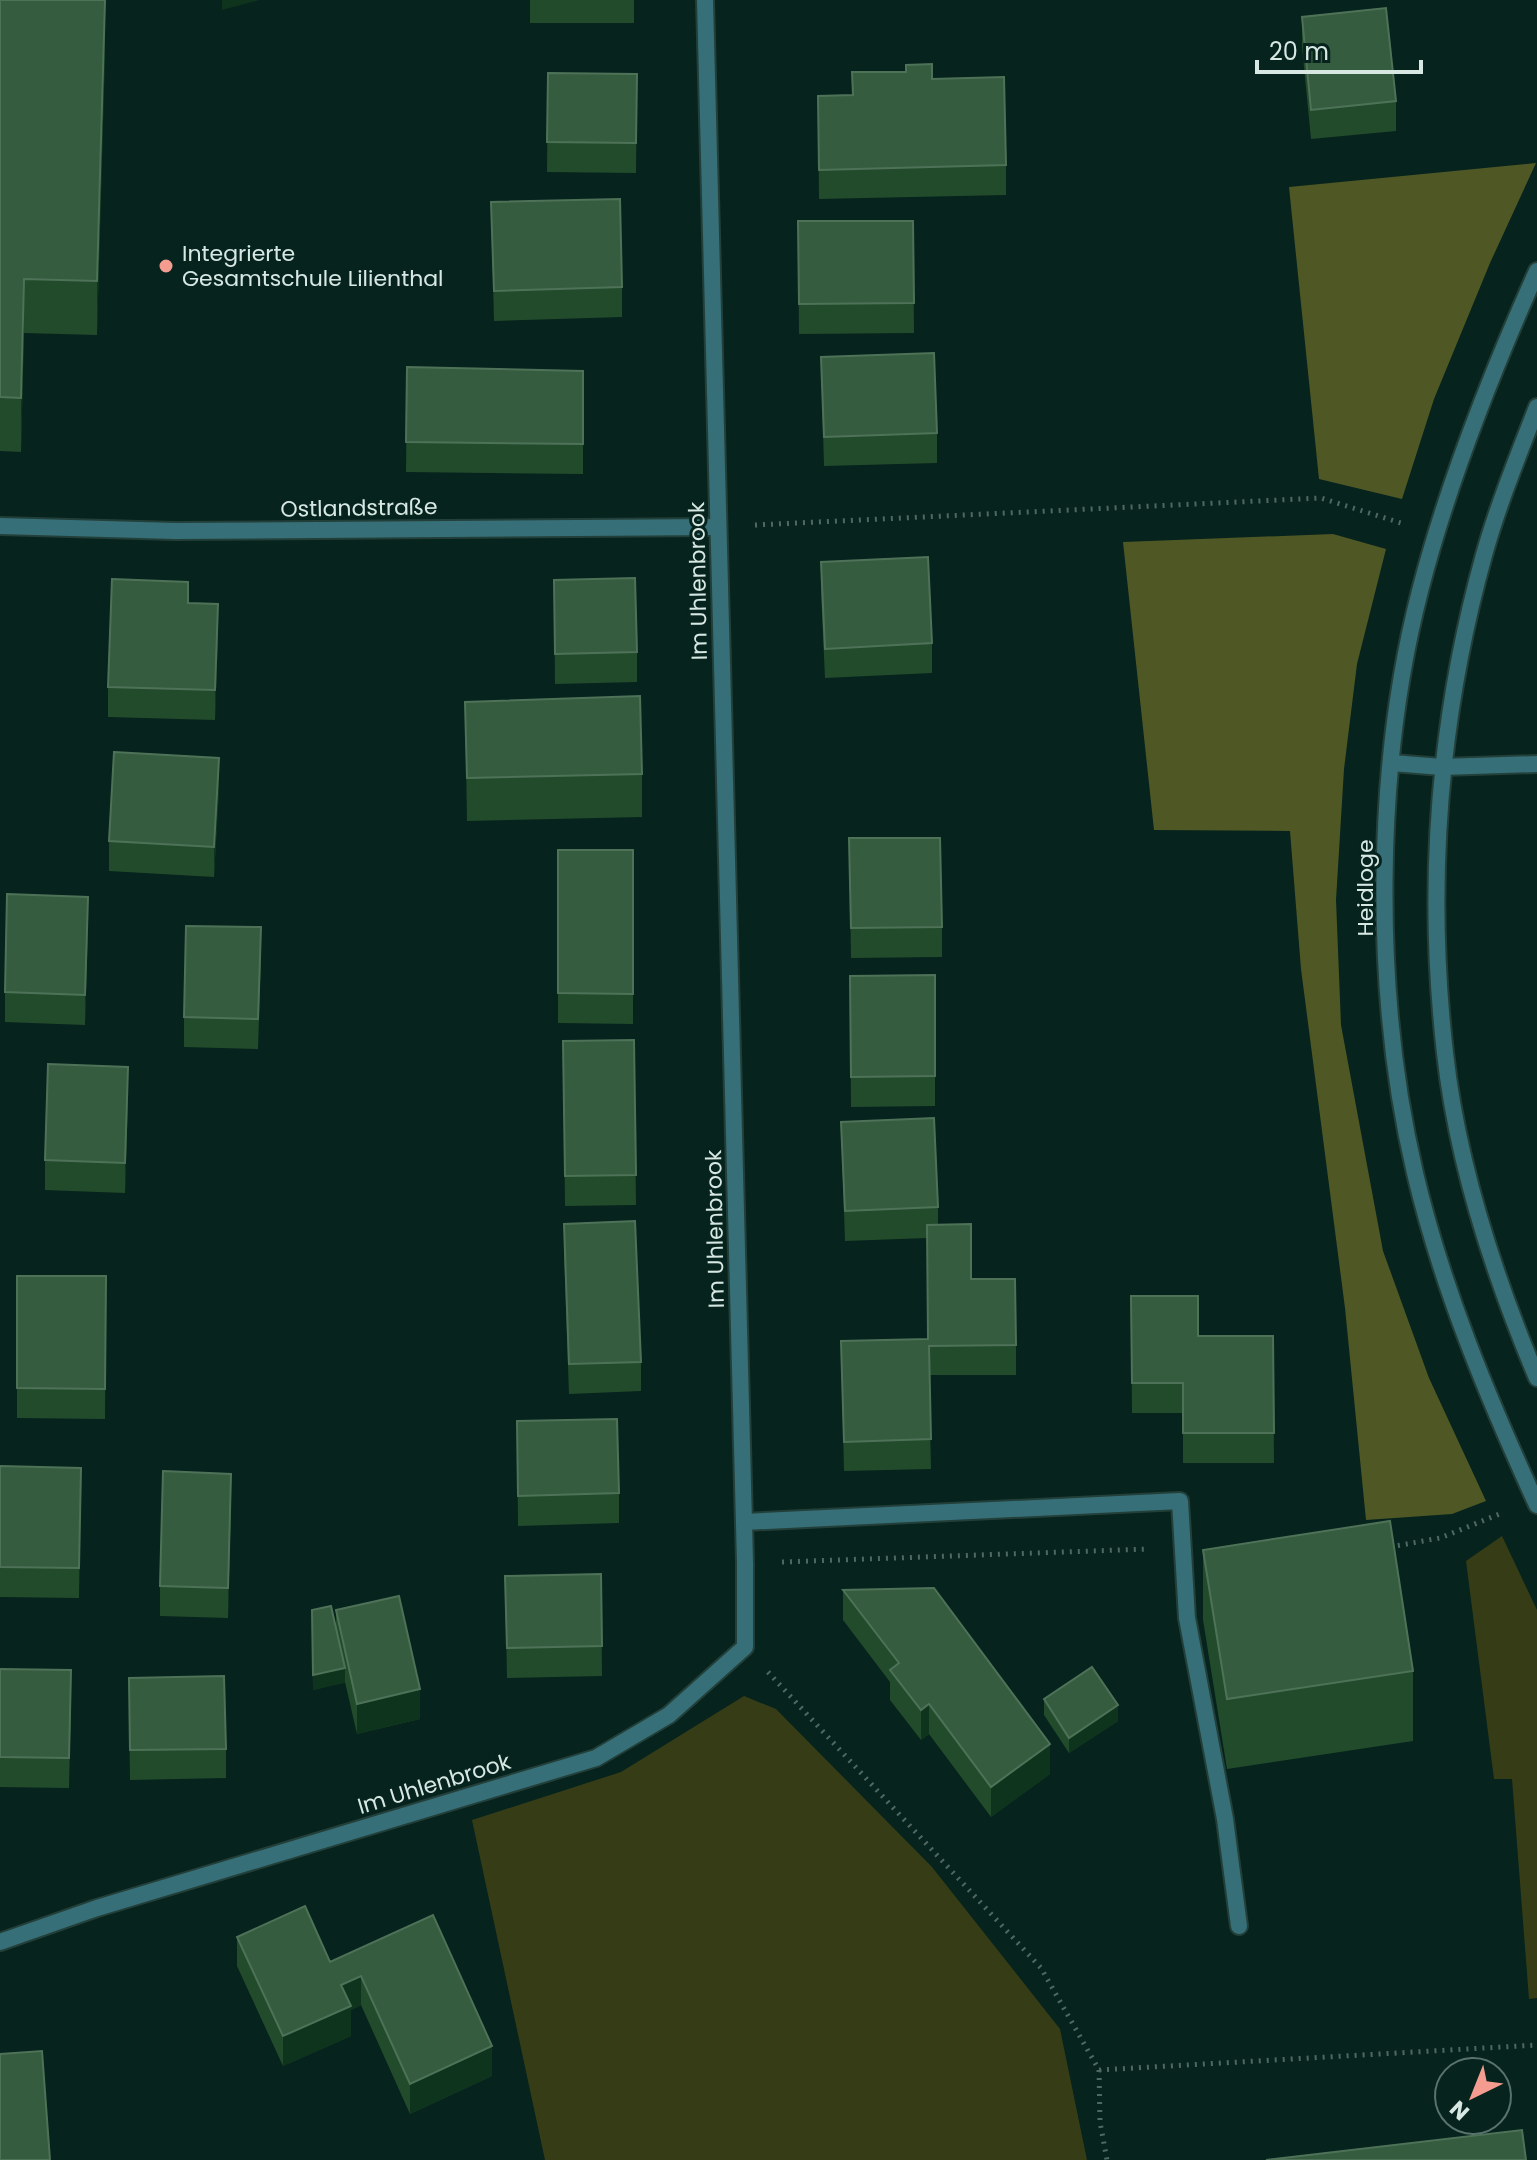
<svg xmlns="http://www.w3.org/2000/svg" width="1537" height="2160" font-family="Poppins,sans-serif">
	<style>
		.green { fill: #363d16 }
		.forest { fill: #4f5825 }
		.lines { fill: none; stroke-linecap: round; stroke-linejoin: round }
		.lane-casing { stroke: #233f39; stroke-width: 20 }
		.street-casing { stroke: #233f39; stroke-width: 20 }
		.path { stroke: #506863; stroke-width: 5; stroke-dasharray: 2 6; stroke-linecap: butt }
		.lane { stroke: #366f77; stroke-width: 16 }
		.street { stroke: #366f77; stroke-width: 16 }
		.wall { fill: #224b2b }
		.shaded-wall { fill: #0e341d }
		.building { fill: #355c3f; stroke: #4e7258; stroke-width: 2 }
		.poi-dot { fill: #f59c90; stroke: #06231d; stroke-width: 3 }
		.labels { text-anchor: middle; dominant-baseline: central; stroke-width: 6; stroke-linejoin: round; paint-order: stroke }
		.poi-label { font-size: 22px; fill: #d7e8e3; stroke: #06231d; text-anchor: start }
		.street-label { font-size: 22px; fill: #d7e8e3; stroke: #06231d }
	</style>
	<rect width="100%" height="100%" fill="#06231d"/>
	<g class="green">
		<path d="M 1502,1536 L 1537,1610 L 1537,1998 L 1529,1999 L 1512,1779 L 1494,1779 L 1466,1561 Z"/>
		<path d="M 744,1696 L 776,1709 L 932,1867 L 1060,2029 L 1087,2160 L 545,2160 L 472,1820 L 621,1772 Z"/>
	</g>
	<g class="forest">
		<path d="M 1536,163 L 1490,263 L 1434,399 L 1402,499 L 1319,479 L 1289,187 Z"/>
		<path d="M 1333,534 L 1386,549 L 1357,664 L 1344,769 L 1336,900 L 1341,1025 L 1383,1251 L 1429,1378 L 1486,1501 L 1452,1514 L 1366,1520 L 1345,1308 L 1301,969 L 1290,831 L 1154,830 L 1123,542 Z"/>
	</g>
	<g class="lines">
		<g class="lane-casing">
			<path id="lane" d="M 744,1522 L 1180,1501 L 1187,1618 L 1225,1819 L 1239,1926"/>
		</g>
		<g class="street-casing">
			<g id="street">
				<path d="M 1537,271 C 1491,374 1448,482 1420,591 C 1374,769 1373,995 1415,1173 C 1442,1288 1488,1398 1537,1505"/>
				<path d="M 1537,407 C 1518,456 1498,505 1484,555 C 1439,717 1426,886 1445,1053 C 1457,1162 1495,1278 1537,1378"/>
				<path d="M 0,526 L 175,531 L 718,527"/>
				<path d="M 1392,763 L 1442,767 L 1537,764"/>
				<path d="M 0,1942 L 97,1908 L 596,1758 L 669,1715 L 745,1647 L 745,1563 L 705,0"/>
			</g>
		</g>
		<g class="path">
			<path d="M 755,525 L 1321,498 L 1401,523"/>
			<path d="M 1390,1547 L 1440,1538 L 1502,1513"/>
			<path d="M 782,1562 L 1148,1549"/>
			<path d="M 768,1672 L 1041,1968 L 1099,2070 L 1100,2122 L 1107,2160"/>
			<path d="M 1099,2070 L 1537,2045"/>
		</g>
		<use href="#lane" class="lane"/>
		<use href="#street" class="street"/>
	</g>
	<g class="wall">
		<path d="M 0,0 L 105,54 L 97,335 L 24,333 L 21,452 L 0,451 Z"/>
		<rect x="530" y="0" width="104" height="23"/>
		<path d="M 1302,17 L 1396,101 L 1396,131 L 1311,139 L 1302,47 Z"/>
		<path d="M 548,73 L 637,74 L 636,173 L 547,172 Z"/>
		<path d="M 932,79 L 1006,165 L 1006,195 L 819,199 L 818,96 L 852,95 Z"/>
		<path d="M 491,202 L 622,287 L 622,317 L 494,321 Z"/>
		<path d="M 798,221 L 913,221 L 914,333 L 799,334 Z"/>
		<path d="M 821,357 L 937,433 L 937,463 L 824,466 Z"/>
		<path d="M 407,367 L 583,371 L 583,474 L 406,472 Z"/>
		<path d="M 821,562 L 932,643 L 932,673 L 825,678 L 821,592 Z"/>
		<path d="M 554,580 L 637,652 L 637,682 L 555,684 Z"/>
		<path d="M 218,634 L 215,720 L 108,717 L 108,687 Z"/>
		<path d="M 465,702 L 642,774 L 642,817 L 467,821 Z"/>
		<path d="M 219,788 L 214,877 L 109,871 L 109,841 Z"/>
		<path d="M 849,838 L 942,927 L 942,957 L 851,958 Z"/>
		<path d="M 558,850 L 633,850 L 633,1024 L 558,1023 Z"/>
		<path d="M 88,927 L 85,1025 L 5,1022 L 5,992 Z"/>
		<path d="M 261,957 L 258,1049 L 184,1047 L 184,1017 Z"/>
		<path d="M 935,975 L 935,1106 L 851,1107 L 850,976 Z"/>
		<path d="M 634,1040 L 636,1205 L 565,1206 L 563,1041 Z"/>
		<path d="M 128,1097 L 125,1193 L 45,1190 L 45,1160 Z"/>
		<path d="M 841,1122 L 938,1207 L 938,1225 L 971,1279 L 1016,1345 L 1016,1375 L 929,1375 L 931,1469 L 844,1471 L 841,1341 L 928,1339 L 927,1238 L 845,1241 Z"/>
		<path d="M 564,1224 L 641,1362 L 641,1391 L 569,1394 L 564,1253 Z"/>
		<path d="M 17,1276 L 106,1276 L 105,1419 L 17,1418 Z"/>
		<path d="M 1131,1296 L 1198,1336 L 1273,1336 L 1274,1463 L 1183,1463 L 1183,1413 L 1132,1413 Z"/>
		<path d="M 517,1421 L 619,1493 L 619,1523 L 518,1526 Z"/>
		<path d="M 0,1466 L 81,1468 L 79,1598 L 0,1597 Z"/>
		<path d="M 231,1503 L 228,1618 L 160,1616 L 160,1586 Z"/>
		<path d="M 1203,1550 L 1413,1671 L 1413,1741 L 1227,1769 L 1203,1620 Z"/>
		<path d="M 601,1574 L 602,1676 L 507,1678 L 505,1576 Z"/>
		<path d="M 843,1590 L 1050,1774 L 991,1817 L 929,1734 L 921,1740 L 890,1700 L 890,1682 L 843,1620 Z"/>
		<path d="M 312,1610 L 336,1626 L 336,1610 L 420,1719 L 357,1734 L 345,1682 L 313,1690 Z"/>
		<path d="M 0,1669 L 71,1700 L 69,1788 L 0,1787 Z"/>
		<path d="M 1044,1699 L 1118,1721 L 1069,1753 L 1044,1715 Z"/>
		<path d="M 129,1708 L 226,1749 L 226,1778 L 130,1780 Z"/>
		<path d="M 433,1915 L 492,2076 L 410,2114 L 361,2005 L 351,2010 L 351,2036 L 283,2066 L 237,1966 L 237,1937 L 330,1962 Z"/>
	</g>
	<g class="shaded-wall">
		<path d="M 105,0 L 105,54 L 97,335 L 97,281 Z"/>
		<path d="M 222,0 L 260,0 L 222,10 Z"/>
		<path d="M 24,279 L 24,333 L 21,452 L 21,398 Z"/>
		<path d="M 218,604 L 218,634 L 215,720 L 215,690 Z"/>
		<path d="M 219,758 L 219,788 L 214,877 L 214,847 Z"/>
		<path d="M 88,897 L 88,927 L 85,1025 L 85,995 Z"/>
		<path d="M 128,1067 L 128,1097 L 125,1193 L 125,1163 Z"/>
		<path d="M 231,1474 L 231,1503 L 228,1618 L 228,1588 Z"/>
		<path d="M 345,1668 L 345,1683 L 313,1690 L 313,1675 Z"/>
		<path d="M 420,1689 L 420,1719 L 357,1734 L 357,1704 Z"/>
		<path d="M 929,1704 L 929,1734 L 921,1740 L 921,1710 Z"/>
		<path d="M 1118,1705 L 1118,1721 L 1069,1753 L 1069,1738 Z"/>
		<path d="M 1050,1744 L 1050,1774 L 991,1817 L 991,1787 Z"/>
		<path d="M 361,1976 L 361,2005 L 351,2010 L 351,2036 L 283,2066 L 283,2036 L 341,1985 Z"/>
		<path d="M 492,2046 L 492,2076 L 410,2114 L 410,2084 Z"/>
	</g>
	<g class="building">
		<path d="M 0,0 L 105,0 L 97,281 L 24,279 L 21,398 L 0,397 Z"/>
		<path d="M 1386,8 L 1396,101 L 1311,110 L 1302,17 Z"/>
		<path d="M 932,64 L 932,79 L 1004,77 L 1006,165 L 819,170 L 818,96 L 853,95 L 852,72 L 906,72 L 906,65 Z"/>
		<path d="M 548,73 L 637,74 L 636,143 L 547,142 Z"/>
		<path d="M 620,199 L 622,287 L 494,291 L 491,202 Z"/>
		<path d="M 798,221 L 913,221 L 914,303 L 799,304 Z"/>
		<path d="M 934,353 L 937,433 L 824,437 L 821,357 Z"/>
		<path d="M 407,367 L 583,371 L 583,444 L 406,442 Z"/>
		<path d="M 928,557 L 932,643 L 825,649 L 821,562 Z"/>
		<path d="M 635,578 L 637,652 L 555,654 L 554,580 Z"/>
		<path d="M 112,579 L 188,582 L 188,603 L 218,604 L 215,690 L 108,687 Z"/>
		<path d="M 640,696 L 642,774 L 467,778 L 465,702 Z"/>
		<path d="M 114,752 L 219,758 L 214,847 L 109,841 Z"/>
		<path d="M 849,838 L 940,838 L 942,927 L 851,928 Z"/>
		<path d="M 558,850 L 633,850 L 633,994 L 558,993 Z"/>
		<path d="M 7,894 L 88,897 L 85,995 L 5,992 Z"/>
		<path d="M 186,926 L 261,927 L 258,1019 L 184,1017 Z"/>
		<path d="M 935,975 L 935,1076 L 851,1077 L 850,976 Z"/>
		<path d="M 634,1040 L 636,1175 L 565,1176 L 563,1041 Z"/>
		<path d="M 48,1064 L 128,1067 L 125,1163 L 45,1160 Z"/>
		<path d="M 934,1118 L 938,1207 L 845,1211 L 841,1122 Z"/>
		<path d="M 635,1221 L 641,1362 L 569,1364 L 564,1224 Z"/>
		<path d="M 971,1224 L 971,1279 L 1015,1279 L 1016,1345 L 929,1346 L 931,1439 L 844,1442 L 841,1341 L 928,1339 L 927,1225 Z"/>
		<path d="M 17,1276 L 106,1276 L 105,1389 L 17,1388 Z"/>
		<path d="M 1131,1296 L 1198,1296 L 1198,1336 L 1273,1336 L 1274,1433 L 1183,1433 L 1183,1383 L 1132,1383 Z"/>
		<path d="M 617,1419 L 619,1493 L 518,1496 L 517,1421 Z"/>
		<path d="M 0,1466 L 81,1468 L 79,1568 L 0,1567 Z"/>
		<path d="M 163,1471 L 231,1474 L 228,1588 L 160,1586 Z"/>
		<path d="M 1390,1521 L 1413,1671 L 1227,1699 L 1203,1550 Z"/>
		<path d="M 601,1574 L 602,1646 L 507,1648 L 505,1576 Z"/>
		<path d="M 934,1588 L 1050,1744 L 991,1787 L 929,1704 L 921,1710 L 890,1670 L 899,1663 L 843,1590 Z"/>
		<path d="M 399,1596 L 420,1689 L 357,1704 L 336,1610 Z"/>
		<path d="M 331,1606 L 345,1668 L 313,1675 L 312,1610 Z"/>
		<path d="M 1092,1667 L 1118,1705 L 1069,1738 L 1044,1699 Z"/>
		<path d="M 0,1669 L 71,1670 L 69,1758 L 0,1757 Z"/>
		<path d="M 224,1676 L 226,1749 L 130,1750 L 129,1678 Z"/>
		<path d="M 305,1906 L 330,1962 L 433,1915 L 492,2046 L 410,2084 L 361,1976 L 341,1985 L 351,2006 L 283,2036 L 237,1937 Z"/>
		<path d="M 42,2051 L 50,2160 L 0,2160 L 0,2054 Z"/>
		<path d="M 1522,2130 L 1526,2160 L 1266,2160 Z"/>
	</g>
	<circle class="poi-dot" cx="166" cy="266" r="8"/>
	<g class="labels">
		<g class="poi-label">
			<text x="182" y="253">Integrierte<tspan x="182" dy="25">Gesamtschule Lilienthal</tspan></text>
		</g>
		<g class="street-label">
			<text transform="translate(359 508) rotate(-1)">Ostlandstraße</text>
			<text transform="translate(698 581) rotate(-91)">Im Uhlenbrook</text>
			<text transform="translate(1365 888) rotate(-90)">Heidloge</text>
			<text transform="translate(715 1229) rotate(-91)">Im Uhlenbrook</text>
			<text transform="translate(434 1784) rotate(-17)">Im Uhlenbrook</text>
		</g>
	</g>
	<g transform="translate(1473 2096) rotate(223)"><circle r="38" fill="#06231d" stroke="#5a726c" stroke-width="2"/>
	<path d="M0-6L14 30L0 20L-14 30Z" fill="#f59c90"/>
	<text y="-12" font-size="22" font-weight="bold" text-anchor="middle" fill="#d7e8e3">N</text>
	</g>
	<path d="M1257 60v12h164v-12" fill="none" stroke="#d7e8e3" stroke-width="4"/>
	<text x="1269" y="60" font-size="24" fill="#d7e8e3" stroke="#06231d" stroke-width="6" paint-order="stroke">20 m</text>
</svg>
